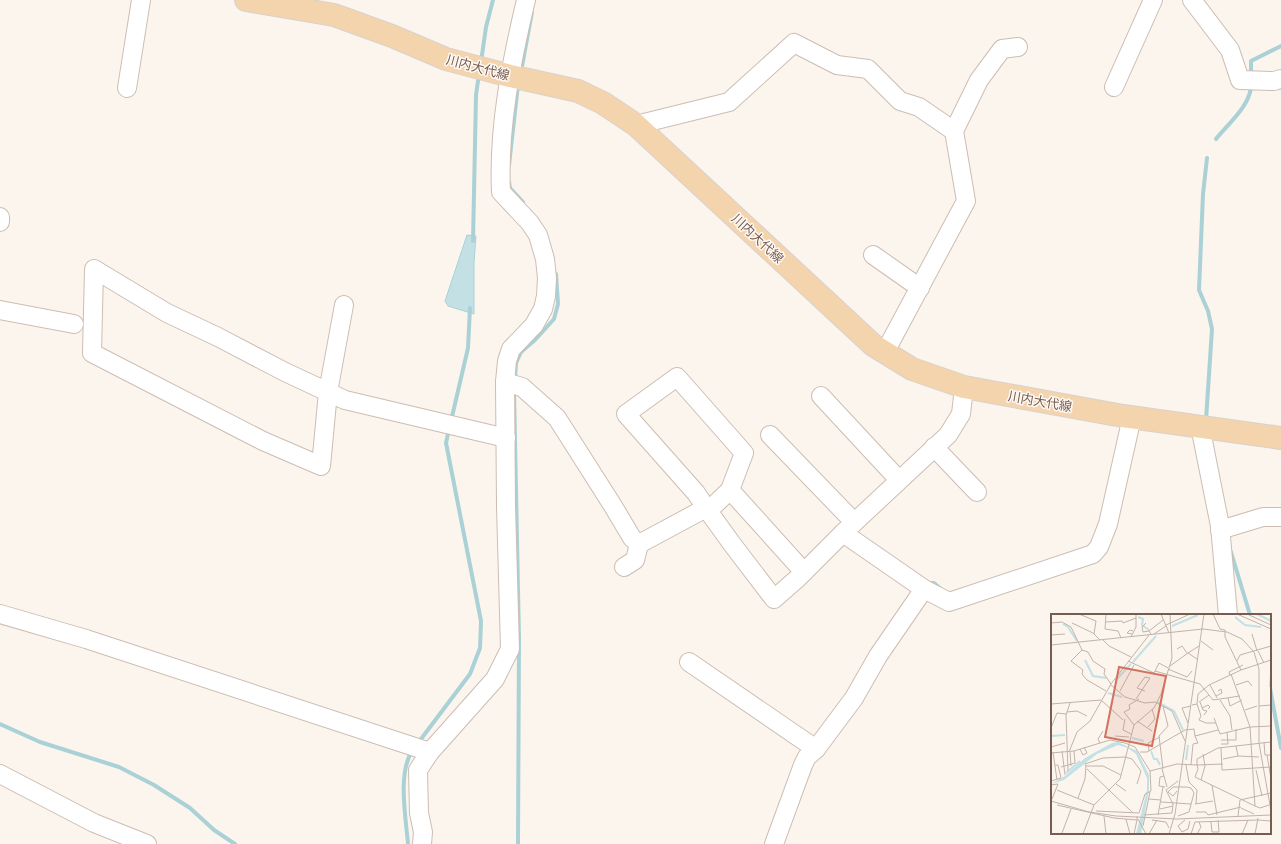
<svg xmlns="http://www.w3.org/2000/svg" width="1281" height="844" font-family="Ubuntu,'Noto Sans JP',sans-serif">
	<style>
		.water { fill: #c3e1e4; stroke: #aad1d5 }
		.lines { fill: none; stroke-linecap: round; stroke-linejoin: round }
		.stream { stroke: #aad1d5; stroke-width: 4 }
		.minor-casing { stroke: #cdbdb3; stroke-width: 20 }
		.major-casing { stroke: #d9d1ce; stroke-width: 24 }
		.minor { stroke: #fff; stroke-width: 18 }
		.major { stroke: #f3d4ad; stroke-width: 22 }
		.labels { text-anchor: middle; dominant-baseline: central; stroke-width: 3; stroke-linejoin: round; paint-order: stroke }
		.street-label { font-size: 13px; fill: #765c51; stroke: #fef9f4 }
		.inset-river { fill: none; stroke: #c3e1e4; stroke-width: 2 }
		.inset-road { fill: none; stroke: #c2b3aa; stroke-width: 1 }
		.view { fill: #d3725e; fill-opacity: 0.15; stroke: #d3725e; stroke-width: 2 }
		.inset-edge { fill: none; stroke: #765c51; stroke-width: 2 }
	</style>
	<rect width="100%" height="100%" fill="#fbf5ee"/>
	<path class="water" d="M 467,235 L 476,236 L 474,262 L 474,314 L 448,306 L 445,301 Z"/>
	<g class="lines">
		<g class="stream">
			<path d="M 481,62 L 486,27 L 493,0"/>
			<path d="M 521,72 L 532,12"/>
			<path d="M 1251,75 L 1251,61 L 1281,46"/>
			<path d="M 1216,139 C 1228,124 1252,104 1251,84"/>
			<path d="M 509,165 L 518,85"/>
			<path d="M 509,182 L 510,188 L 523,202"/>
			<path d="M 473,241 L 476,95 L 479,74"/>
			<path d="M 515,380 L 516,363 L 521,352 L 535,340 L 554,319 L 558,304 L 556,274"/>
			<path d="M 514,390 L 519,638 L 518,844"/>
			<path d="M 1206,420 L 1212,329 L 1208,311 L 1199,290 L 1203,194 L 1207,158"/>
			<path d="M 451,421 L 468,348 L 470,308"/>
			<path d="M 1231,552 L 1250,615"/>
			<path d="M 928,583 L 934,583 L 942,590"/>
			<path d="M 1270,688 L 1281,748"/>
			<path d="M 0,724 L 40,742 L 119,767 L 154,785 L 190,808 L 214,830 L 235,844"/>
			<path d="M 418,743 L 470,674 L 480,648 L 481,621 L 446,443 L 449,429"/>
			<path d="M 408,844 C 406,819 397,771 413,750"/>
		</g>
		<g class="minor-casing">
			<g id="minor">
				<path d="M 1192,0 L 1230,50 L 1240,80 L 1274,81 L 1281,79"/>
				<path d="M 1114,87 L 1153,0"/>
				<path d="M 127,88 L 141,0"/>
				<path d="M 636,125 L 729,102 L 794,43 L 837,65 L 868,69 L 900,101 L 919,107 L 954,131"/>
				<path d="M 0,217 L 0,222"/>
				<path d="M 873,255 L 920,288"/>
				<path d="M 344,305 L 328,392 L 321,466 L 263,441 L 92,353 L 94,269 L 167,313 L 218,337 L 285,372 L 345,400 L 506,438"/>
				<path d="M 0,310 L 74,324"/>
				<path d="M 885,352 L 966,201 L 954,131 L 979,80 L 1002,49 L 1018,47"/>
				<path d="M 505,382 L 522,387 L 557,418 L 613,506 L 632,538 L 639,544 L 706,508 L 732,544 L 774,599 L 798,578 L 843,533 L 948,435 L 961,414 L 964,387"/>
				<path d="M 821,396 L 899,480"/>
				<path d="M 1200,426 L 1220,526 L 1228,615"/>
				<path d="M 770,435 L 854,522"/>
				<path d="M 934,447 L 977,492"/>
				<path d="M 706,508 L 696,493 L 626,414 L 677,377 L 744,453 L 730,490 L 804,572"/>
				<path d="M 708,511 L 730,490"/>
				<path d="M 1220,530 L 1263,517 L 1281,517"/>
				<path d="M 843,533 L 924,589 L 949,602 L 1093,554 L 1099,547 L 1108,524 L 1132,417"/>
				<path d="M 624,567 L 635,560 L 639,544"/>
				<path d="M 0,614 L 86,639 L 430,752"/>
				<path d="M 689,662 L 816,749"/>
				<path d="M 0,774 L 94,823 L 147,844"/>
				<path d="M 422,844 L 423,832 L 419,813 L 418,770 L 430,752 L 495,679 L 510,649 L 506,506 L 505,382 L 507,361 L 511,349 L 534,325 L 543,309 L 546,296 L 547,278 L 545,259 L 538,235 L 530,223 L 501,192 C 498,128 511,63 526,0"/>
				<path d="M 774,844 L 803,765 L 807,757 L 816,749 L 854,698 L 878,656 L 924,589"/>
			</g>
		</g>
		<g class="major-casing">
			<path id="major" d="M 246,0 L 334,15 L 392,36 L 446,59 L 510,76 L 578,91 L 603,103 L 636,125 L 873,345 L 912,369 L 964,387 L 1123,416 L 1281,438"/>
		</g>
		<use href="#minor" class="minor"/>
		<use href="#major" class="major"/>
	</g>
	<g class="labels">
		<g class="street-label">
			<text transform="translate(478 67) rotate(15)">川内大代線</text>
			<text transform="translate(758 238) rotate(43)">川内大代線</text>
			<text transform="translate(1040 401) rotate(10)">川内大代線</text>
		</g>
	</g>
	<g transform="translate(1051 614)">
		<rect width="220" height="220" fill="#fbf5ee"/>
		<path d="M 67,128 L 86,137 L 98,161 L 98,176 L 90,220 L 85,220 L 96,176 L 96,164 L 85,140 L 77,134 L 67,131 L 46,140 L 13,166 L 0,170 L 14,162 L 34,144 L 61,129 Z" fill="#c3e1e4"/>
		<path class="inset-river" d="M 206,0 L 220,7M 87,3 L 92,5 L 91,11 L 98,16M 184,3 L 194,11 L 210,13M 12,10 L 17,13 L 26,27M 121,12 L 147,1M 34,46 L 42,62 L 55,64M 82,48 L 105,22M 65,66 L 80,50M 57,79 L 71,83M 107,88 L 123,97 L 132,116M 0,122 L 14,121M 81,124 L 93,127M 100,137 L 103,145 L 106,145 L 109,151M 135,146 L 137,131M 15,159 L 29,147"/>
		<path class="inset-road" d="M 28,0 L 45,7 L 43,20M 55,0 L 54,15 L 67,17 L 70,24M 110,0 L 118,19M 162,0 L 169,15 L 174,16 L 174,23 L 190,56M 186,0 L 220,15M 196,0 L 220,11M 55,8 L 71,7 L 72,9 L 85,4M 0,9 L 11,8 L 20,13 L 31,36 L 37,38 L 42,47 L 54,55 L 53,60 L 60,70M 21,9 L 42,19 L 49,26M 95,9 L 91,13 L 92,18 L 98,17 L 100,20M 115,11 L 139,0M 98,17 L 112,6M 81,20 L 76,19 L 79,16 L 82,17M 103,20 L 115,12M 201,20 L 206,37M 0,21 L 14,20M 80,23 L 85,13 L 85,0M 52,26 L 58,32 L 80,43M 150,27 L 162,36M 0,31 L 152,15 L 176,18 L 191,25 L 203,38 L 208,55 L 208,129 L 220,197M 126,35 L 131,32 L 136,39M 31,36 L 20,47 L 32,56 L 31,60 L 36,66 L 55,77M 207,37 L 213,49M 137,39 L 148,32M 77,47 L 103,59 L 104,57 L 149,70 L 162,86 L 189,82M 186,47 L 189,41 L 220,32M 119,52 L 137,39 L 146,45M 117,55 L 136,63 L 141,57M 104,57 L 108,49 L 117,54M 179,61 L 178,58 L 192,51M 60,71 L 74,83 L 94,89 L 104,88 L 121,97 L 134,127M 159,71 L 166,84M 185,71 L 197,67 L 201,72M 220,72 L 220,125M 219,73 L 220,50M 69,77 L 83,51M 94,77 L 86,74 L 94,63 L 99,64M 165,82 L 171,79 L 170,75 L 167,77M 177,84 L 179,92 L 191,86M 85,85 L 99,64M 169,86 L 179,102 L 181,116M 148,88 L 158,81M 149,88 L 152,96 L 156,97 L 153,101M 0,90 L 50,86 L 72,106M 146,90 L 150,102 L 148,106 L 155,109 L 165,109M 141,91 L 146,90 L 147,80 L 158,71 L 190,56 L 220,46M 112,92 L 117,112 L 108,122 L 112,155M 208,92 L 220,91M 151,94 L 157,91 L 159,93 L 157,95M 194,96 L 206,92M 16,98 L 26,97 L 36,102M 163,104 L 169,120 L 199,113 L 180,60M 74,105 L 72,116 L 80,120M 86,107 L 101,117M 137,109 L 131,94 L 140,92M 83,111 L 73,98 L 79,95 L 78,91 L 88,85M 97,113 L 104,105 L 101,95M 0,114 L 6,99 L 15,100M 64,122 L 78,123M 170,126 L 185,126 L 185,115M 213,128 L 214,141 L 220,141M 49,129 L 47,125 L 52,117M 170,130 L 177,130 L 176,118M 185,132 L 187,142 L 208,143M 0,133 L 14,129M 170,134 L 171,156 L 220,153M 29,135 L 32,141 L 36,139 L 33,133M 11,137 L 14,161M 98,137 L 97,129 L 109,123M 2,138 L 6,166M 18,138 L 26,118 L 39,107 L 60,70 L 98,21M 19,138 L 20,152M 89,138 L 96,138 L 134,116 L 143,115 L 144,122 L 167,116M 0,139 L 23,137 L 59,126 L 74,129 L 84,133 L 99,157 L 126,150 L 146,151 L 147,155 L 144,163 L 204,192 L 209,194 L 218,191M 216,141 L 220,165M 74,143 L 81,145 L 90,157 L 86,170M 172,145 L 187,142M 172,150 L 146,151 L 146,145 L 167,134 L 220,128M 135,151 L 138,168 L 146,176 L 145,190M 140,151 L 142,130 L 147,129 L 144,122M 35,152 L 34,150 L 52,144 L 74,143M 10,153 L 24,149 L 23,137M 36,155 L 82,199M 111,155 L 116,173M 205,156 L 211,182M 17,157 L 15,101 L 19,89M 113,162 L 109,163 L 108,172 L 114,173M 150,166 L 154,152 L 152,140M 0,167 L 10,164 L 7,151 L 4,151M 65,170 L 75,177M 0,171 L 7,170 L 1,185M 161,171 L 166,201M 6,176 L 43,191M 126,177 L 122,182 L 117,178 L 122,173 L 136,173 L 140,174 L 143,179 L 138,198 L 127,202M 27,184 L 34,165 L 35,152 L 52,152 L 70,161M 97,185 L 110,186M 189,186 L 220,179M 0,187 L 38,198 L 65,202 L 126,205 L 220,201M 110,188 L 140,190M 144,190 L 162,187M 6,191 L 63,204 L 86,206 L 86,202M 204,192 L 199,113 L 220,112M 190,194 L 203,200M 109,195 L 122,192M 45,197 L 88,199 L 94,180 L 100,177 L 99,157M 145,198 L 155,198 L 157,201 L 190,193M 93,201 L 121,199 L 122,190 L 115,176 L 127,167M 107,201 L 112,173M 53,202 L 55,220M 187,202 L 189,186M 75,205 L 79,220M 87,205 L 95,220M 101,206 L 115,208 L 118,214M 134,206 L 127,212 L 131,218 L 137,215 L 139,207M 167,206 L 168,218M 207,206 L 220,207M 160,208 L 161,218 L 168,218M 92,212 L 99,178M 11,219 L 20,195M 32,220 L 43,191 L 69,165 L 83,111 L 103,94 L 110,80 L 121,44 L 119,0M 83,220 L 86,206M 98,220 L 106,206M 118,220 L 124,200 L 153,0M 140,220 L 144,208 L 207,206M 146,220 L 150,213 L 148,208M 191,220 L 197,206M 204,220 L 207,204"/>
		<path class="view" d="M 68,53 L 115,62 L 101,132 L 54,123 Z"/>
		<rect width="220" height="220" class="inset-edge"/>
	</g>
</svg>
